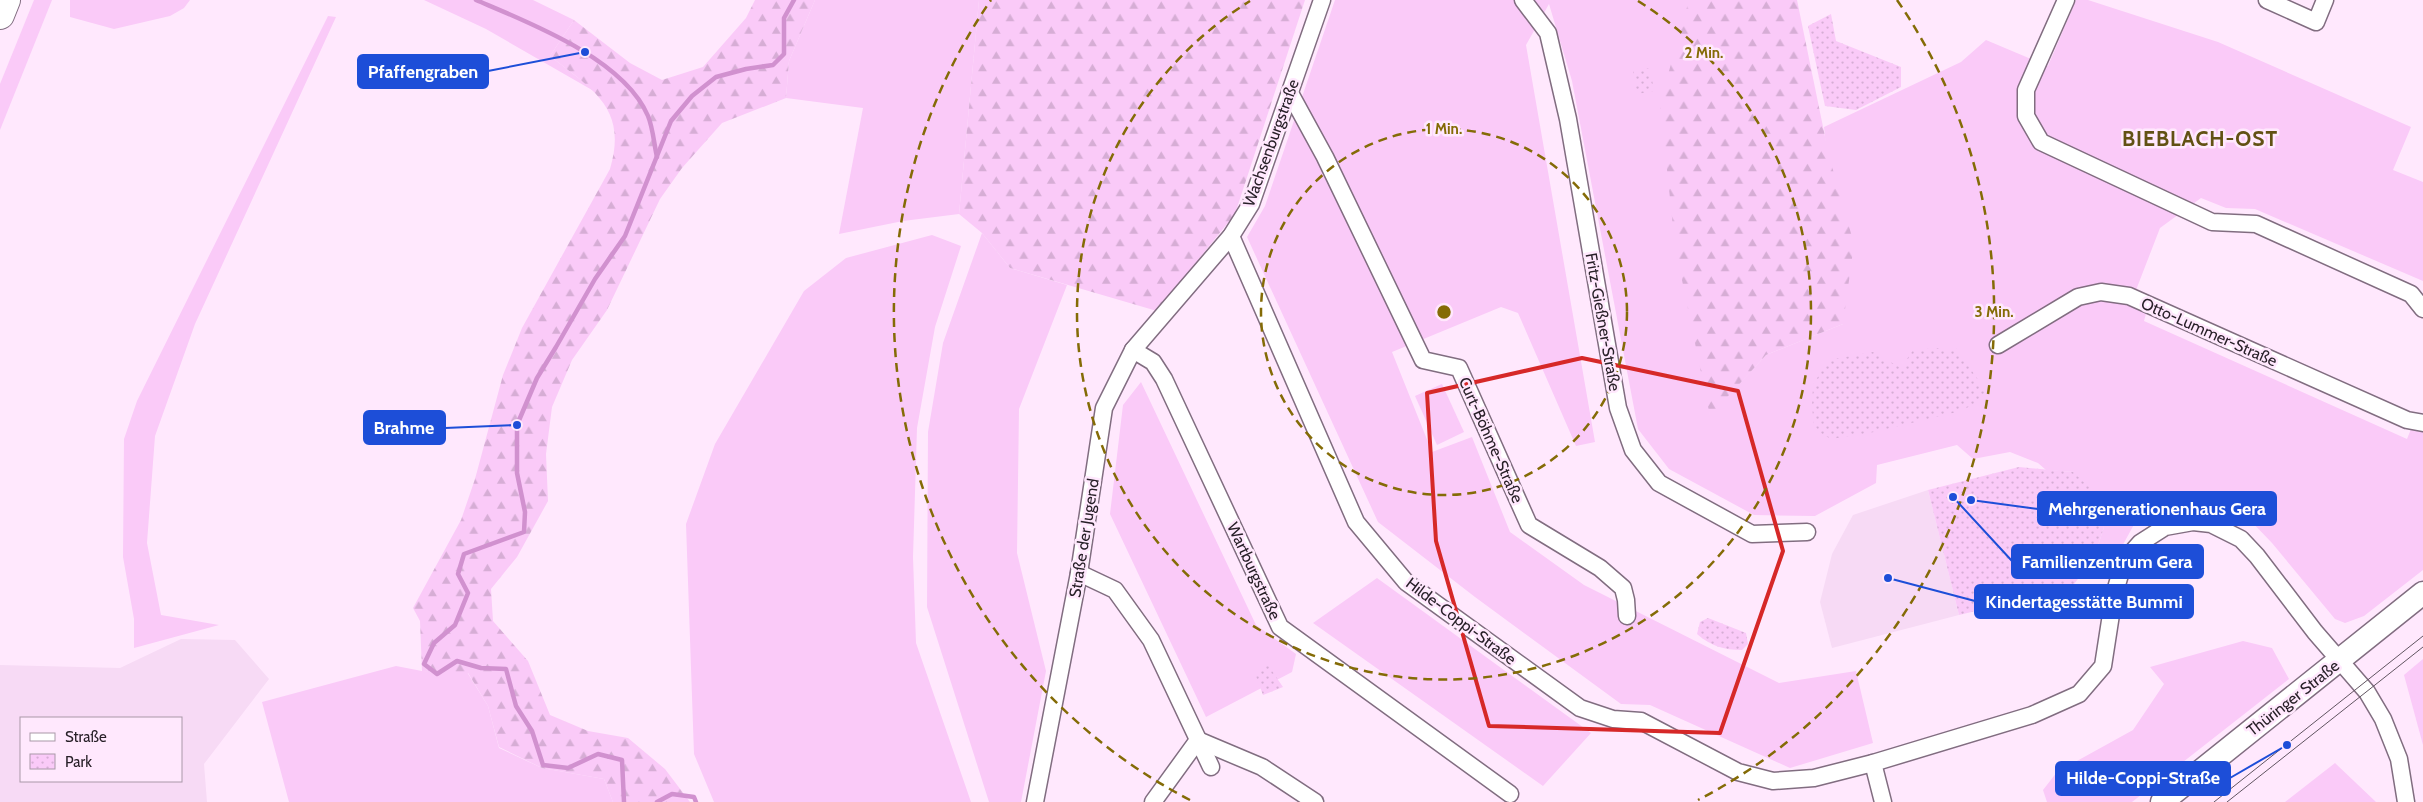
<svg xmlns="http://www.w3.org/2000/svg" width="2423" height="802" font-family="Cabin,sans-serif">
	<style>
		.built { fill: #f7daf5; fill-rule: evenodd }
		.green { fill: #facaf8 }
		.forest { fill: url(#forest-firs) }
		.park { fill: url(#park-dots) }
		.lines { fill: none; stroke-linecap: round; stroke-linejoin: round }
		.stream { stroke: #d191cf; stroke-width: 4.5 }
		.minor-casing { stroke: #816d80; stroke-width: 19 }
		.secondary-casing { stroke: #816d80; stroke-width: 25 }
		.motorway-casing { stroke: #816d80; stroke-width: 30 }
		.minor { stroke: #fff; stroke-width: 16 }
		.secondary { stroke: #fff; stroke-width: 22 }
		.motorway { stroke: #fff; stroke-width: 28 }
		.tram { stroke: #615561; stroke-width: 1 }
		.marked { fill: none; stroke: #d62828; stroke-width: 4; stroke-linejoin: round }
		.ring { fill: none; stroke: #846b06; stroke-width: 2.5; stroke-dasharray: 9 6 }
		.labels { text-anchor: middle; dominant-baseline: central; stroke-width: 5; stroke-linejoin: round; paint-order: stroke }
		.street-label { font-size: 16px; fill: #282028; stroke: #ffe8fd }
		.district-label { font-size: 21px; font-weight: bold; letter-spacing: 1px; fill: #625114; stroke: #ffe8fd }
		.centre { fill: #846b06; stroke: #ffe8fd; stroke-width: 2.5 }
		.ring-label { font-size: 15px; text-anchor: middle; font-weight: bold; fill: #846b06; stroke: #ffe8fd; stroke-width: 5; stroke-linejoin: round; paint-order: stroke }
		.leader { fill: none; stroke: #1d4ed8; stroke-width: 2 }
		.callout-dot { fill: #1d4ed8; stroke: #ffe8fd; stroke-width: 2 }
		.callout { fill: #1d4ed8; stroke: #1d4ed8; stroke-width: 2 }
		.callout-label { font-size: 18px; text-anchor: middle; font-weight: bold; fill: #fff }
	</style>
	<defs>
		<pattern id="forest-firs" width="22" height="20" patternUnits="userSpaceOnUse" patternTransform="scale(1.25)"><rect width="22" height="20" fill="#facaf8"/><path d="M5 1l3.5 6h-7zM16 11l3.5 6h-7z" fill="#d6add5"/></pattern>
		<pattern id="park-dots" width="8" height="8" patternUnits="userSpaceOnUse" patternTransform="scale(1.25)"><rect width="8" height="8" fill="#facaf8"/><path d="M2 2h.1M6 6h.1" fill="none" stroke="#d6add5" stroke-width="1.8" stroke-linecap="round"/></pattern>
	</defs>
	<rect width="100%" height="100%" fill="#ffe8fd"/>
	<g class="built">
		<path d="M 1928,490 L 1959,615 L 1832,648 L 1820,602 L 1832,554 L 1853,515 Z"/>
		<path d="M 181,639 L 235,640 L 269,679 L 204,764 L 207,802 L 0,802 L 0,665 L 120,668 ZM 181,718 L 181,781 L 21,781 L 21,718 Z"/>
	</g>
	<g class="green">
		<path d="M 34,0 L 52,0 L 0,130 L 0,84 Z"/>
		<path d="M 70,0 L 190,0 L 184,8 L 170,16 L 114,29 L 70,17 Z"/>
		<path d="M 424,0 L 533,0 L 574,20 L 550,56 L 599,94 L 486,29 Z"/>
		<path d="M 815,0 L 979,0 L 959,214 L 903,221 L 839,234 L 863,108 L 786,98 L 789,61 Z"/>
		<path d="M 1335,0 L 1689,0 L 1710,415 L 1766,355 L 1843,324 L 1824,127 L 1961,62 L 1986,40 L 2048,66 L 2076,0 L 2088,0 L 2218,42 L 2411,127 L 2393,170 L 2423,182 L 2423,281 L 2255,209 L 2226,208 L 2201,198 L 2160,228 L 2131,303 L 2147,310 L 2144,321 L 2407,439 L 2411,429 L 2423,432 L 2423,570 L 2364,616 L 2345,623 L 2335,619 L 2272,543 L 2247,517 L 2182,502 L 2137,519 L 2108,572 L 2094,558 L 2104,527 L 2073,472 L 2046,470 L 2038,463 L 2010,452 L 1973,459 L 1957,445 L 1877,465 L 1876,483 L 1815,516 L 1754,515 L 1669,469 L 1638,429 L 1572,81 L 1549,4 L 1526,45 L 1595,442 L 1576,446 L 1518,313 L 1501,307 L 1392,352 L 1432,452 L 1472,437 L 1510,532 L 1584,585 L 1779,683 L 1856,671 L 1873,743 L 1790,768 L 1650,705 L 1621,704 L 1475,597 L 1378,522 L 1247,237 L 1265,206 Z"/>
		<path d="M 328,16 L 336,17 L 195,324 L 155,436 L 147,543 L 161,615 L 219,625 L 134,648 L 134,619 L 123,557 L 124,439 L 137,401 Z"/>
		<path d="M 982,233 L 1010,268 L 1067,285 L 1019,409 L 1017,553 L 1046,671 L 1021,802 L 989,802 L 927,607 L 928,432 L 943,343 Z"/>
		<path d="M 932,235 L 961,246 L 935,327 L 917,428 L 913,557 L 916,643 L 971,802 L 714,802 L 694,754 L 686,524 L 715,444 L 804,291 L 846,258 Z"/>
		<path d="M 1141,382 L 1256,625 L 1296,654 L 1292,672 L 1206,717 L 1110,514 L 1123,405 Z"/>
		<path d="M 1442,384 L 1464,432 L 1437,445 L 1415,396 Z"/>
		<path d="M 1377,578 L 1591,733 L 1543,786 L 1313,623 Z"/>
		<path d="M 2243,641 L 2272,648 L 2289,679 L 2132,802 L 2047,802 L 2043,790 L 2057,772 L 2133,730 L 2164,684 L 2150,667 Z"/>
		<path d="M 2423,659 L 2423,745 L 2404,675 Z"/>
		<path d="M 396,666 L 422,671 L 467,672 L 488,706 L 499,748 L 542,768 L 604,779 L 613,802 L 289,802 L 262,702 Z"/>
		<path d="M 2335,763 L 2376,802 L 2285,802 Z"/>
	</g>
	<g class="forest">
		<path d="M 755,0 L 815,0 L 789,61 L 786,98 L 722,123 L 682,168 L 660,199 L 607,310 L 572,360 L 552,407 L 546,454 L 548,501 L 517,557 L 491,589 L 493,621 L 528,661 L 550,715 L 588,731 L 628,738 L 665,769 L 690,802 L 613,802 L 604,779 L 542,768 L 499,747 L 488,706 L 468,673 L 422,671 L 420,621 L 413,608 L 461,520 L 475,479 L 503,375 L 522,328 L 610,169 C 628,108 593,90 550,56 L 574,20 L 630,63 L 662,80 L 703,67 L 746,18 Z"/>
		<path d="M 979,0 L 1305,0 L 1235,214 L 1157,311 L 1010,268 L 982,233 L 959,214 Z"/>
		<path d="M 1689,0 L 1797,0 L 1829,156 L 1854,244 L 1843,324 L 1766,355 L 1710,416 L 1675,246 L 1660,103 Z"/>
	</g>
	<g class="park">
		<path d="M 1831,14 L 1836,41 L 1901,67 L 1901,87 L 1856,110 L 1825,106 L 1808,26 Z"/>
		<path d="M 1650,68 L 1654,91 L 1637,94 L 1633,71 Z"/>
		<path d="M 1939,348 L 1948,350 L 1956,348 L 1988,394 L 1973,405 L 1957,412 L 1874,432 L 1831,439 L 1822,434 L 1814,425 L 1812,407 L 1813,385 L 1828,360 L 1873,352 L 1901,368 L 1913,350 Z"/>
		<path d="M 2019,467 L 2073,472 L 2099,496 L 2104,527 L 2094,558 L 2071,588 L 1959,615 L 1928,490 Z"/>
		<path d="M 1708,618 L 1746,633 L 1748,644 L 1742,650 C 1723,650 1711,646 1697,634 L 1700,622 Z"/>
		<path d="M 1268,665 L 1283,687 L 1263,695 L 1254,671 Z"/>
	</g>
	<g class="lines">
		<g class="stream">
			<path d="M 476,0 C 530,23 624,59 648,116 C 653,128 654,144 657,157"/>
			<path d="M 624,802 L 622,760 L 598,754 L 568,768 L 543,765 L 532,731 L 516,706 L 506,669 L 481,668 L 457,661 L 437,674 L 424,664 L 434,643 L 455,625 L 468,593 L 458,574 L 464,554 L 524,532 L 525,512 L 517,473 L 517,425 L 537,378 L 556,347 L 595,279 L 625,236 L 671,121 L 692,96 L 716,77 L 746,69 L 773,65 L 784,54 L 784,18 L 794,0"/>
			<path d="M 657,802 L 672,794 L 694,797 L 696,802"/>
		</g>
		<g class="minor-casing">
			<g id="minor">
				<path d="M 1523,0 L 1548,33 L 1568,119 L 1618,408 L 1633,450 L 1659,483 L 1752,534 L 1807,532"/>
				<path d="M 2066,0 L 2026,90 L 2026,116 L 2041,142 L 2212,222 L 2256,224 L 2411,294 L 2423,309"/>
				<path d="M 2267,0 L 2316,22 L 2325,0"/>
				<path d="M 1290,93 L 1325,157 L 1423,360 L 1459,368 L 1529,525 L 1600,568 L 1623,588 L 1626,600 L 1627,616"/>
				<path d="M 1231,236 L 1356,522 L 1406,582 L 1580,708 L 1613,719 L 1641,721 L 1738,772 L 1773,781 L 1814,778 L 1873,763 L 2032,715 L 2079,694 L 2103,666 L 2114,595 L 2124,561 L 2140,543 L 2165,527 L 2193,522 L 2211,524 L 2241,539 L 2257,556 L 2315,632 L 2367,692 L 2383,719 L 2399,759 L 2406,802"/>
				<path d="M 1998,345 L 2078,297 L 2101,292 L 2129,296 L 2407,420 L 2423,423"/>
				<path d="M 1133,350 L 1153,362 L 1164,379 L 1280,627 L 1510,794"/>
				<path d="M 1079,573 L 1115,590 L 1151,640 L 1211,767"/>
				<path d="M 1873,763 L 1883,802"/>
				<path d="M 1035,802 L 1079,573 L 1104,408 L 1133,350 L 1231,236 L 1251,204 L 1322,0"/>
				<path d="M 1153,802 L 1198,740 L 1262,767 L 1315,802"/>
			</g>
		</g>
		<g class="secondary-casing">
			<path id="secondary" d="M 2162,802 L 2423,593"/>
		</g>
		<g class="motorway-casing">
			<path id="motorway" d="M 0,15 L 6,0"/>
		</g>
		<use href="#minor" class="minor"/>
		<use href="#secondary" class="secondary"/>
		<use href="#motorway" class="motorway"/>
		<g class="tram">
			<path d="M 2214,802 L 2423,636"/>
			<path d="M 2227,802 L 2423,647"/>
		</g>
	</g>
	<path class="marked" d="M 1582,358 L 1738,391 L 1783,551 L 1720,733 L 1489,726 L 1436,541 L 1427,393 Z"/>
	<g class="ring">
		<circle cx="1444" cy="312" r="183"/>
		<path d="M1638 1A367 367 0 1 1 1250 1"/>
		<path d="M1190 800A550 550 0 0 1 991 0M1897 0A550 550 0 0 1 1698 800"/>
	</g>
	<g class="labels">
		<g class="street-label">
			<text transform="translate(1271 143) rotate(-70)">Wachsenburgstraße</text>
			<text transform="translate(1603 322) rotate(80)">Fritz-Gießner-Straße</text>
			<text transform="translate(2209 332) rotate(24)">Otto-Lummer-Straße</text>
			<text transform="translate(1491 440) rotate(66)">Curt-Böhme-Straße</text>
			<text transform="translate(1084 538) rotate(-81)">Straße der Jugend</text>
			<text transform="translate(1254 571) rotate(65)">Wartburgstraße</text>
			<text transform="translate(1461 621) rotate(37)">Hilde-Coppi-Straße</text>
			<text transform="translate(2293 698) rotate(-38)">Thüringer Straße</text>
		</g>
		<g class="district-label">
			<text x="2200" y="138">BIEBLACH-OST</text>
		</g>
	</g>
	<circle cx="1444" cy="312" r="8" class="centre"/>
	<g class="ring-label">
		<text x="1704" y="58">2 Min.</text>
		<text x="1444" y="134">1 Min.</text>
		<text x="1994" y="317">3 Min.</text>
	</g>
	<path class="leader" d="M585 52L488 71M517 425L445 428M1971 500L2038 509M1953 497L2012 561M1888 578L1975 601M2287 745L2230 778"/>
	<g class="callout-dot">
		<circle cx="585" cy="52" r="5"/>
		<circle cx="517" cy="425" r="5"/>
		<circle cx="1971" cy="500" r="5"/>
		<circle cx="1953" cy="497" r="5"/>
		<circle cx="1888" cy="578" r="5"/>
		<circle cx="2287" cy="745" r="5"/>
	</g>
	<g class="callout">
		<rect x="358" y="55" width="130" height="33" rx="5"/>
		<rect x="364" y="411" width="81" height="33" rx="5"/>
		<rect x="2038" y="492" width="238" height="33" rx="5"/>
		<rect x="2012" y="545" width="191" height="33" rx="5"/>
		<rect x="1975" y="585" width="218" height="33" rx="5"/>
		<rect x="2056" y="762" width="174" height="33" rx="5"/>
	</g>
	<g class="callout-label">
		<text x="423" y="78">Pfaffengraben</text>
		<text x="404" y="434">Brahme</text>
		<text x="2157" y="515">Mehrgenerationenhaus Gera</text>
		<text x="2107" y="568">Familienzentrum Gera</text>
		<text x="2084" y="608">Kindertagesstätte Bummi</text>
		<text x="2143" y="784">Hilde-Coppi-Straße</text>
	</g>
	<rect x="20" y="717" width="162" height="65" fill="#ffe8fd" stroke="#a998a8"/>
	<rect x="30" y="733" width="25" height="8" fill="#ffffff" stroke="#a998a8"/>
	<text x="65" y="742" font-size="15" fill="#282028">Straße</text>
	<rect x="30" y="754" width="25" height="15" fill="url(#park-dots)" stroke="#a998a8"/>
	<text x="65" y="767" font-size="15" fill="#282028">Park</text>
</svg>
